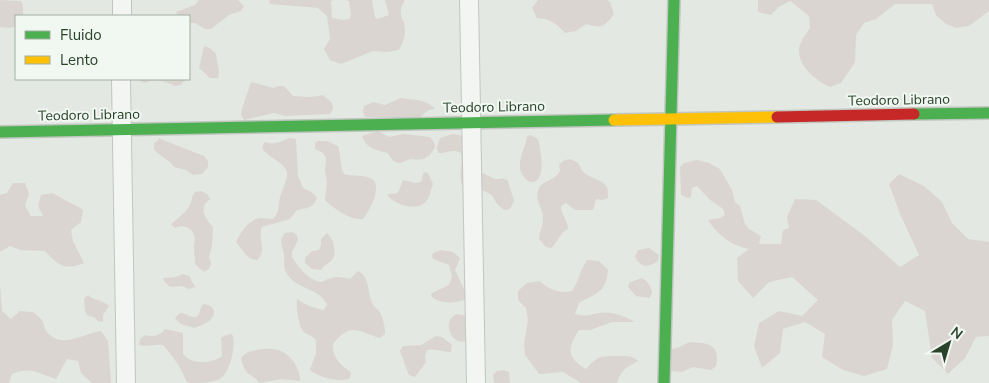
<svg xmlns="http://www.w3.org/2000/svg" width="989" height="383" font-family="'Nunito Sans',sans-serif">
	<style>
		.green { fill: #dbd5d1 }
		.lines { fill: none; stroke-linecap: round; stroke-linejoin: round }
		.street-casing { stroke: #c1c6c1; stroke-width: 20 }
		.fast-casing { stroke: #c1c6c1; stroke-width: 14 }
		.slow-casing { stroke: #c1c6c1; stroke-width: 14 }
		.jam-casing { stroke: #c1c6c1; stroke-width: 14 }
		.street { stroke: #f2f5f2; stroke-width: 18 }
		.fast { stroke: #4caf50; stroke-width: 11 }
		.slow { stroke: #ffc107; stroke-width: 11 }
		.jam { stroke: #c62828; stroke-width: 11 }
		.labels { text-anchor: middle; dominant-baseline: central; stroke-width: 4; stroke-linejoin: round; paint-order: stroke }
		.street-label { font-size: 14px; fill: #29422a; stroke: #f1f7f1 }
	</style>
	<rect width="100%" height="100%" fill="#e3e8e3"/>
	<g class="green">
		<path d="M 0,0 L 21,1 L 23,6 L 23,16 L 16,16 L 16,26 L 10,28 L 0,27 Z"/>
		<path d="M 199,0 L 238,0 L 244,6 L 241,11 L 229,15 L 211,29 L 205,29 L 195,23 L 189,23 L 189,16 L 178,16 L 176,12 L 195,5 Z"/>
		<path d="M 269,0 L 334,0 L 331,1 L 332,18 L 344,20 L 349,19 L 351,16 L 349,1 L 345,0 L 372,0 L 375,17 L 377,19 L 389,15 L 385,0 L 405,0 C 395,17 406,18 405,31 C 405,38 402,44 399,50 L 386,52 L 373,51 L 341,64 L 330,60 L 324,49 L 330,39 L 327,16 L 318,8 L 270,4 Z"/>
		<path d="M 538,0 L 607,0 L 610,2 L 614,14 C 605,27 601,29 586,24 L 576,31 L 565,33 C 556,23 550,19 537,18 L 532,8 Z"/>
		<path d="M 758,0 L 989,0 L 989,11 L 969,26 L 956,28 L 946,24 L 936,15 L 932,4 L 895,4 L 876,19 L 864,23 L 856,35 L 855,62 L 841,83 L 830,87 C 816,80 798,67 799,49 C 800,41 806,34 810,28 L 809,16 L 790,1 L 779,7 L 771,15 L 758,12 Z"/>
		<path d="M 204,46 L 210,48 L 216,54 L 219,72 L 218,78 L 210,78 L 199,68 Z"/>
		<path d="M 138,79 L 185,79 L 181,85 L 175,86 C 164,81 157,78 144,83 Z"/>
		<path d="M 251,82 L 273,88 L 278,86 L 284,86 L 293,96 L 311,97 L 323,95 L 332,103 L 333,109 L 330,114 L 285,116 L 274,113 L 244,120 L 241,115 L 242,109 Z"/>
		<path d="M 401,98 C 413,100 427,99 435,109 L 429,110 L 420,117 L 365,117 L 363,112 L 364,106 L 373,102 L 385,105 Z"/>
		<path d="M 378,131 L 389,137 L 404,134 L 430,137 L 434,142 L 435,147 C 429,159 422,161 410,159 C 399,164 395,166 388,153 C 377,150 366,149 362,136 Z"/>
		<path d="M 453,134 L 465,136 L 464,188 C 457,178 463,165 461,153 C 452,148 447,154 438,153 L 437,147 L 440,138 Z"/>
		<path d="M 530,135 L 538,139 C 540,148 546,174 536,181 C 529,186 520,174 520,168 C 519,157 525,148 527,137 Z"/>
		<path d="M 158,138 L 204,156 L 208,161 L 208,167 L 202,174 L 193,175 L 186,170 L 174,167 C 169,159 160,157 154,149 L 154,143 L 159,140 Z"/>
		<path d="M 290,138 L 296,139 L 298,176 L 303,188 L 313,193 L 317,198 C 314,208 307,208 297,210 L 290,219 L 262,227 C 257,238 268,250 257,260 L 251,259 L 246,255 L 236,242 C 240,233 250,218 261,218 C 265,218 269,219 273,219 C 280,212 278,205 280,197 C 282,190 286,183 287,175 C 289,164 269,159 262,148 L 264,142 C 277,145 278,142 290,138 Z"/>
		<path d="M 318,141 L 327,141 L 338,146 C 341,155 340,168 344,174 C 353,177 364,174 372,179 C 383,186 369,212 363,219 C 351,221 333,208 325,200 L 327,182 L 325,171 L 326,158 L 323,153 L 315,149 L 315,143 Z"/>
		<path d="M 569,159 C 584,163 577,168 586,174 C 597,182 610,179 608,198 L 602,200 L 596,199 L 593,210 L 575,210 L 566,203 L 561,206 C 561,215 568,220 568,229 L 563,232 L 552,248 L 546,247 L 539,239 C 539,232 543,226 543,220 C 544,208 533,200 539,188 C 543,180 555,181 560,171 L 559,165 L 563,161 Z"/>
		<path d="M 697,160 L 709,163 L 720,169 L 732,190 L 735,202 L 740,206 L 745,224 L 749,229 L 761,236 L 759,244 L 781,244 L 783,230 L 789,228 L 787,217 L 795,199 L 816,200 L 865,236 L 900,267 L 919,255 L 900,214 L 889,184 L 899,174 L 924,186 L 942,202 L 952,223 L 968,239 L 989,242 L 989,336 L 976,337 L 965,358 L 948,374 L 932,358 L 925,311 L 905,301 L 892,320 L 893,345 L 887,369 L 864,376 L 843,370 L 822,357 L 825,334 L 805,322 L 783,329 L 780,353 L 762,368 L 754,346 L 759,323 L 779,311 L 802,316 L 818,300 L 792,277 L 769,282 L 753,298 L 738,281 L 737,258 L 749,249 C 731,246 718,235 708,220 L 720,218 L 725,215 L 723,209 L 709,199 L 697,186 L 692,188 L 691,197 L 688,198 L 681,195 L 680,167 L 684,163 Z"/>
		<path d="M 425,172 L 428,173 L 433,184 C 431,189 430,196 427,200 C 418,213 395,205 387,195 L 388,194 L 398,193 L 403,180 L 415,183 L 421,182 L 423,174 Z"/>
		<path d="M 481,173 C 486,173 491,179 497,179 C 502,179 503,177 508,181 L 514,201 L 510,209 L 504,210 L 497,204 L 492,195 L 482,190 L 480,187 Z"/>
		<path d="M 13,183 L 25,183 L 29,194 L 25,206 L 31,216 L 43,216 L 38,206 L 41,195 L 53,193 C 63,200 73,203 83,210 L 81,222 L 71,230 L 73,241 L 84,263 C 65,271 58,265 45,251 L 21,250 L 10,246 L 0,252 L 0,195 L 7,193 Z"/>
		<path d="M 201,191 L 207,194 L 210,199 C 198,208 205,218 213,227 L 212,246 L 209,257 L 211,263 L 209,269 L 204,272 L 195,264 C 195,258 194,253 194,247 C 193,246 195,241 195,240 C 194,228 185,224 175,228 L 171,224 C 177,219 184,214 189,207 C 192,202 191,197 195,192 Z"/>
		<path d="M 292,232 L 297,235 L 298,240 L 292,252 L 292,257 C 299,268 309,281 322,282 C 332,276 339,276 350,279 L 358,271 C 370,277 367,291 372,302 C 373,307 377,308 379,311 C 383,317 385,327 385,334 L 380,338 C 358,332 351,321 333,344 C 332,357 340,365 351,372 L 350,378 C 339,383 320,378 310,370 L 316,353 L 316,340 C 312,335 306,335 303,331 C 298,324 296,307 297,299 C 305,305 314,308 324,310 L 327,305 C 319,286 294,291 285,270 C 283,265 285,260 284,254 C 282,245 278,241 285,233 Z"/>
		<path d="M 327,233 C 333,238 337,251 333,258 C 331,263 324,264 321,270 L 312,269 L 305,263 L 305,258 L 312,251 L 319,250 L 321,245 L 321,239 Z"/>
		<path d="M 649,248 L 659,255 L 658,261 C 648,268 640,268 635,256 L 638,250 Z"/>
		<path d="M 441,250 L 453,252 L 460,258 L 455,270 L 467,296 L 465,299 C 456,304 439,304 431,296 L 432,293 L 449,285 L 452,277 L 449,265 L 433,259 L 432,256 L 433,253 Z"/>
		<path d="M 587,260 L 599,261 L 608,270 C 606,292 597,293 579,303 L 575,314 C 589,317 587,315 599,313 C 612,311 624,316 635,322 L 612,322 L 590,330 L 579,330 C 567,348 567,358 586,369 C 598,356 599,356 617,356 C 628,356 629,355 639,361 C 627,366 621,370 617,383 L 581,383 L 563,372 L 539,374 L 525,355 L 524,344 L 528,320 L 526,308 L 518,300 L 518,291 L 527,283 L 539,281 C 551,290 558,294 572,291 C 579,281 580,270 587,260 Z"/>
		<path d="M 183,274 L 189,276 L 195,287 L 189,289 L 182,286 L 170,287 L 164,281 L 163,278 L 175,277 Z"/>
		<path d="M 642,278 C 648,282 651,286 652,293 L 649,298 L 636,296 L 628,287 L 630,282 Z"/>
		<path d="M 0,284 L 2,311 L 11,319 L 20,311 L 33,312 C 36,314 39,317 42,320 C 44,323 44,328 46,331 C 61,350 82,334 101,331 L 108,341 L 111,383 L 92,383 L 81,373 L 78,361 L 67,359 L 56,379 C 38,374 32,366 12,374 L 9,383 L 0,383 Z"/>
		<path d="M 88,295 C 95,301 103,300 109,306 L 103,315 L 103,322 L 98,321 L 94,317 L 88,316 L 85,311 L 84,299 Z"/>
		<path d="M 204,304 L 211,306 L 214,311 C 214,322 203,324 195,328 C 187,326 179,325 175,318 L 180,313 C 187,313 191,319 198,316 L 202,305 Z"/>
		<path d="M 457,314 L 467,316 L 468,340 C 452,349 440,320 457,314 Z"/>
		<path d="M 165,329 L 183,333 L 183,354 C 192,365 211,364 222,356 L 221,338 L 226,335 L 232,334 C 237,344 230,372 221,378 C 213,383 199,383 190,383 C 186,382 185,378 183,374 C 178,363 171,354 163,345 C 155,344 147,347 139,345 L 140,339 L 145,335 C 153,337 160,336 165,329 Z"/>
		<path d="M 436,336 L 442,337 L 452,345 L 451,352 C 442,352 435,348 427,350 L 425,356 L 426,362 L 415,377 L 409,375 L 400,351 L 403,346 L 421,345 Z"/>
		<path d="M 690,342 C 708,343 721,344 716,366 L 711,370 L 693,367 L 682,372 L 670,371 L 671,349 L 677,348 Z"/>
		<path d="M 262,349 C 267,349 273,348 278,350 C 290,353 301,369 300,381 L 282,379 L 259,383 C 252,371 246,380 241,358 C 246,351 253,351 262,349 Z"/>
		<path d="M 503,370 L 509,372 L 510,383 L 494,383 L 493,375 L 497,371 Z"/>
	</g>
	<g class="lines">
		<g class="street-casing">
			<g id="street">
				<path d="M 469,0 L 476,383"/>
				<path d="M 122,16 L 122,0"/>
				<path d="M 121,79 L 126,383"/>
			</g>
		</g>
		<g class="fast-casing">
			<g id="fast">
				<path d="M 914,114 L 989,113"/>
				<path d="M 0,132 L 614,120"/>
				<path d="M 664,383 L 674,0"/>
			</g>
		</g>
		<g class="slow-casing">
			<path id="slow" d="M 614,120 L 777,117"/>
		</g>
		<g class="jam-casing">
			<path id="jam" d="M 777,117 L 914,114"/>
		</g>
		<use href="#street" class="street"/>
		<use href="#fast" class="fast"/>
		<use href="#slow" class="slow"/>
		<use href="#jam" class="jam"/>
	</g>
	<g class="labels">
		<g class="street-label">
			<text transform="translate(899 100) rotate(-1)">Teodoro Librano</text>
			<text transform="translate(494 107) rotate(-1)">Teodoro Librano</text>
			<text transform="translate(89 115) rotate(-1)">Teodoro Librano</text>
		</g>
	</g>
	<rect x="15" y="15" width="175" height="65" fill="#f1f7f1" stroke="#a1afa1"/>
	<rect x="25" y="31" width="25" height="8" fill="#4caf50" stroke="#a1afa1"/>
	<text x="60" y="40" font-size="15" fill="#29422a">Fluido</text>
	<rect x="25" y="56" width="25" height="8" fill="#ffc107" stroke="#a1afa1"/>
	<text x="60" y="65" font-size="15" fill="#29422a">Lento</text>
	<g transform="translate(949 343) rotate(38)" stroke="#f1f7f1" stroke-width="4" paint-order="stroke">
	<path d="M0-4L9 19L0 12L-9 19Z" fill="#29422a"/>
	<text y="-8" font-size="14" font-weight="bold" text-anchor="middle" fill="#29422a">N</text>
	</g>
</svg>
